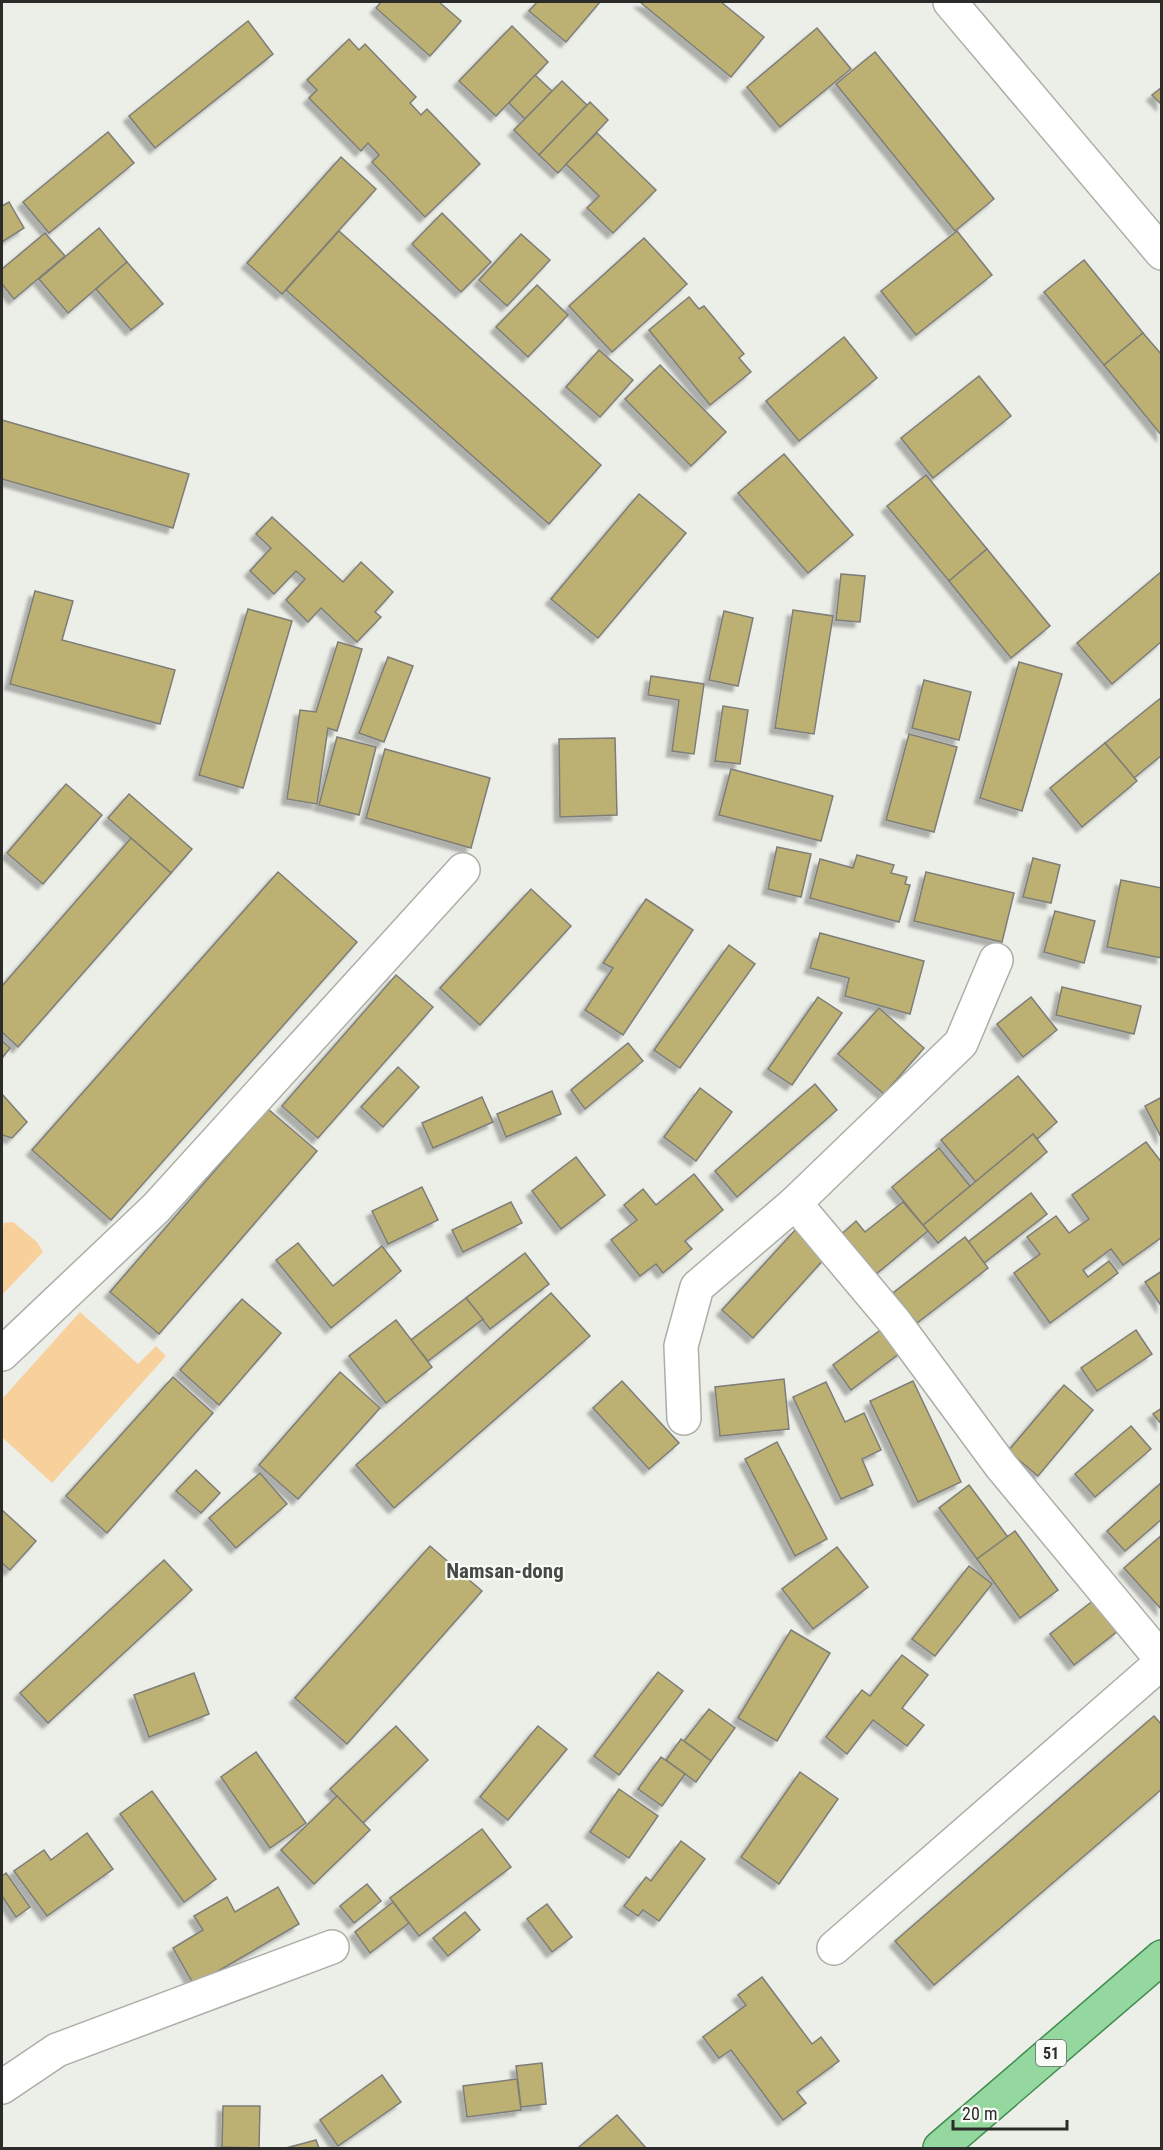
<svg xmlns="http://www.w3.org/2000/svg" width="1163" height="2150" font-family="'Roboto Condensed',sans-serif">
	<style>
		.green { fill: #f8d09c }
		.building { fill: #bcb073; stroke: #7e7d78; stroke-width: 1.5; filter: url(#shadow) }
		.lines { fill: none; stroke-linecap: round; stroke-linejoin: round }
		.street-casing { stroke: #acaea8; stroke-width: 36 }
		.secondary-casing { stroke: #acaea8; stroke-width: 36 }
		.primary-casing { stroke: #408b4e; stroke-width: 36 }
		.street { stroke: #fff; stroke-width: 33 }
		.secondary { stroke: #fff; stroke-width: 33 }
		.primary { stroke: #94d8a0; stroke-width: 33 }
		.labels { text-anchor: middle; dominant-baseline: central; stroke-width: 4.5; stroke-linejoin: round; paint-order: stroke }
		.shield { fill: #f9fbf6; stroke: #696a67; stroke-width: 1.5 }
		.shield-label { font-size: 16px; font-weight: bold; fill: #2b2c2a }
		.quarter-label { font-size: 21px; font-weight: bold; fill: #474944; stroke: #f9fbf6 }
	</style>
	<defs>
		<filter id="shadow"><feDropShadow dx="-5.5" dy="5.5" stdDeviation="1.5" flood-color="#0004"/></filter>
	</defs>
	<rect width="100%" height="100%" fill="#eceee8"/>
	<g class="green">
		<path d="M 13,1222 L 37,1242 L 43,1252 L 2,1295 L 2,1232 L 4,1223 Z"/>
		<path d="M 80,1312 L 138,1364 L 156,1346 L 166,1356 L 52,1483 L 2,1437 L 2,1399 Z"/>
	</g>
	<g class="building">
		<path d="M 381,2 L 439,2 L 461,21 L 430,56 L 376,8 Z"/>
		<path d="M 537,2 L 600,2 L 566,42 L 529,11 Z"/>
		<path d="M 640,2 L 721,2 L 764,37 L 731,77 Z"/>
		<path d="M 248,21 L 273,54 L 155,148 L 129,116 Z"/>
		<path d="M 512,26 L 548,62 L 496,116 L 459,81 Z"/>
		<path d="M 817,28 L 851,69 L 780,127 L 747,87 Z"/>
		<path d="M 349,39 L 359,50 L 365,44 L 416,97 L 410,103 L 421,115 L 427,109 L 480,164 L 425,217 L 372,162 L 379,155 L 368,143 L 361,151 L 309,98 L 317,90 L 307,80 Z"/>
		<path d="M 875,52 L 994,199 L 955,231 L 836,84 Z"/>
		<path d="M 535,75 L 552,91 L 525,119 L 509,103 Z"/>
		<path d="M 562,81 L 587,105 L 539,155 L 514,130 Z"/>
		<path d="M 1162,87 L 1162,105 L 1152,95 Z"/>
		<path d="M 590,102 L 608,120 L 558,173 L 539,155 Z"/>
		<path d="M 108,132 L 134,163 L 49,233 L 23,202 Z"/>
		<path d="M 597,133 L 656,190 L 613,233 L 587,208 L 599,196 L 566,164 Z"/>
		<path d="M 341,157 L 376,189 L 282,294 L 247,263 Z"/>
		<path d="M 9,202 L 24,228 L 2,242 L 2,206 Z"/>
		<path d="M 442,213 L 491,262 L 461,292 L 412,244 Z"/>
		<path d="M 99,228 L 127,262 L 68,313 L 39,279 Z"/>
		<path d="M 339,231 L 601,465 L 549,524 L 286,290 Z"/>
		<path d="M 957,231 L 992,275 L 916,335 L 881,291 Z"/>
		<path d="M 45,233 L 65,256 L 14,299 L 2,284 L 2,269 Z"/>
		<path d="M 521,234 L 550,260 L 507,306 L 479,280 Z"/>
		<path d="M 644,238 L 687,284 L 612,352 L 569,306 Z"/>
		<path d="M 1084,260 L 1143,333 L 1104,365 L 1044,292 Z"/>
		<path d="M 127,262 L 163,304 L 131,330 L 96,289 Z"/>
		<path d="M 537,285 L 568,315 L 528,357 L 496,327 Z"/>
		<path d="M 689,297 L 699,309 L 704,306 L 744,354 L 739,358 L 751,372 L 710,405 L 649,330 Z"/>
		<path d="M 1143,333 L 1162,355 L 1162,436 L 1104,365 Z"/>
		<path d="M 844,337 L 877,378 L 799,441 L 766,401 Z"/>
		<path d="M 599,350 L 633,380 L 600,417 L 566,387 Z"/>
		<path d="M 660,365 L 726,432 L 691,466 L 625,399 Z"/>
		<path d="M 979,376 L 1011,416 L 933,478 L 901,438 Z"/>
		<path d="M 2,420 L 189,474 L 173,528 L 2,479 Z"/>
		<path d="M 784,454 L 853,535 L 808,573 L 738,493 Z"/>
		<path d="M 926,475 L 987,549 L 949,581 L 887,506 Z"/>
		<path d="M 639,494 L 686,533 L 598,638 L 551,599 Z"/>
		<path d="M 272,517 L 343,582 L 361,562 L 393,592 L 375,612 L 381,617 L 357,642 L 321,608 L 308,622 L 286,600 L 305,579 L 296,571 L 274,594 L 250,571 L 271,548 L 256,534 Z"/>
		<path d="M 987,549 L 1050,626 L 1011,658 L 949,581 Z"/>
		<path d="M 1162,571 L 1162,641 L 1112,684 L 1077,643 Z"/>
		<path d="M 841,574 L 865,576 L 860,622 L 836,620 Z"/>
		<path d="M 35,591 L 73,601 L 62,640 L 175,670 L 160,724 L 10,684 Z"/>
		<path d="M 248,609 L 292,621 L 243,788 L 199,775 Z"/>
		<path d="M 793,610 L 833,616 L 814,734 L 775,728 Z"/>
		<path d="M 724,611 L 753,618 L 738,686 L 709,680 Z"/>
		<path d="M 338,642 L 362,649 L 337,731 L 328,728 L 317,804 L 287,799 L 300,710 L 316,712 Z"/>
		<path d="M 388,657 L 413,666 L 384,742 L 359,733 Z"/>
		<path d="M 1019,662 L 1062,674 L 1022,811 L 980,798 Z"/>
		<path d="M 651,676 L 704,684 L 694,754 L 672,751 L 679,700 L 648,695 Z"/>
		<path d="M 924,680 L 971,692 L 959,740 L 912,728 Z"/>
		<path d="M 1162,697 L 1162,755 L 1134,778 L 1105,743 Z"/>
		<path d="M 723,706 L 748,710 L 740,764 L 715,761 Z"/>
		<path d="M 909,734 L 957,747 L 934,832 L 886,820 Z"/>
		<path d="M 337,737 L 376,747 L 359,815 L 319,805 Z"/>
		<path d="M 615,738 L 617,815 L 560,817 L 559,739 Z"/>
		<path d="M 1105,743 L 1137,781 L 1082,827 L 1050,788 Z"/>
		<path d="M 385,749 L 490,778 L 471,848 L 366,818 Z"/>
		<path d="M 731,769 L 833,796 L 821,841 L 719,815 Z"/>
		<path d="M 66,784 L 102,815 L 43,884 L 7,853 Z"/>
		<path d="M 129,794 L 192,849 L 171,873 L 108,818 Z"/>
		<path d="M 131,838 L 171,873 L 18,1047 L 2,1032 L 2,986 Z"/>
		<path d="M 777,847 L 811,854 L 801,897 L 768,889 Z"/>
		<path d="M 857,855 L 894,865 L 891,873 L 907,877 L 905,884 L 910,885 L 899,922 L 810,898 L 820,859 L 853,868 Z"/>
		<path d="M 1033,858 L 1060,865 L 1051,903 L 1023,897 Z"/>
		<path d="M 278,872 L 357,942 L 111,1220 L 32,1150 Z"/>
		<path d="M 926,872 L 1014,893 L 1002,942 L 914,921 Z"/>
		<path d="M 1121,880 L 1162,888 L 1162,958 L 1107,947 Z"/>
		<path d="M 531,889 L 571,926 L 480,1025 L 440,988 Z"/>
		<path d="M 646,899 L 693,930 L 623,1035 L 585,1010 L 613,968 L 603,963 Z"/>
		<path d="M 1055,911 L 1095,921 L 1084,963 L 1044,952 Z"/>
		<path d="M 820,933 L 924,961 L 910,1014 L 845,996 L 849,978 L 810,968 Z"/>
		<path d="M 729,945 L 755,964 L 680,1068 L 654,1050 Z"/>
		<path d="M 396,975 L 433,1007 L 318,1138 L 282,1106 Z"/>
		<path d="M 1062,987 L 1141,1006 L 1134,1034 L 1056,1015 Z"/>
		<path d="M 818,997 L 842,1013 L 792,1085 L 768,1069 Z"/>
		<path d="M 1031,997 L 1057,1030 L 1023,1057 L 997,1024 Z"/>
		<path d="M 879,1008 L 924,1048 L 884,1094 L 838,1054 Z"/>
		<path d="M 2,1041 L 10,1048 L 2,1058 Z"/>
		<path d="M 628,1043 L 643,1061 L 585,1109 L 571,1090 Z"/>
		<path d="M 398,1067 L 419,1087 L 383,1127 L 361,1107 Z"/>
		<path d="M 1018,1076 L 1057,1122 L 1037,1139 L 1033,1134 L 976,1182 L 941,1140 Z"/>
		<path d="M 815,1084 L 837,1110 L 737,1197 L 715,1171 Z"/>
		<path d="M 700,1088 L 732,1112 L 696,1161 L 664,1137 Z"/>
		<path d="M 552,1091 L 561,1114 L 506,1137 L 497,1114 Z"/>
		<path d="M 2,1094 L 27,1122 L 12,1138 L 2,1135 Z"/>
		<path d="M 482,1097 L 493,1122 L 433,1148 L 422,1123 Z"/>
		<path d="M 1162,1097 L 1162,1139 L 1145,1106 Z"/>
		<path d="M 268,1109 L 317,1151 L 159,1334 L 110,1292 Z"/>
		<path d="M 1033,1134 L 1047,1152 L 938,1243 L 923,1225 Z"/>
		<path d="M 1146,1142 L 1162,1163 L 1162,1237 L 1123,1265 L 1111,1249 L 1083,1270 L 1088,1277 L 1109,1261 L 1118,1273 L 1050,1323 L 1014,1273 L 1040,1254 L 1027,1237 L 1056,1216 L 1069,1233 L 1089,1219 L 1072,1195 Z"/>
		<path d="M 939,1148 L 970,1186 L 923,1225 L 892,1187 Z"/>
		<path d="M 576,1157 L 605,1195 L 561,1229 L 532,1191 Z"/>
		<path d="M 694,1174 L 723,1210 L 685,1241 L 692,1249 L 663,1273 L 656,1264 L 640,1276 L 611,1240 L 637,1220 L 624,1205 L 643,1189 L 656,1205 Z"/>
		<path d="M 422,1187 L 438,1220 L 388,1244 L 372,1211 Z"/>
		<path d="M 1031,1193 L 1047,1214 L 984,1263 L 968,1242 Z"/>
		<path d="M 511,1202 L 522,1223 L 463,1252 L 452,1230 Z"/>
		<path d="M 903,1202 L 928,1231 L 869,1280 L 835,1240 L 856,1221 L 865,1232 Z"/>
		<path d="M 796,1229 L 826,1257 L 753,1338 L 722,1310 Z"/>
		<path d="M 965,1237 L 988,1268 L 917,1323 L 893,1293 Z"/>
		<path d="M 298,1243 L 333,1286 L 382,1246 L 401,1271 L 331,1328 L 276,1260 Z"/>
		<path d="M 525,1253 L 549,1284 L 490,1329 L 466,1298 Z"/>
		<path d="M 1162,1271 L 1162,1307 L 1145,1282 Z"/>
		<path d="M 551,1293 L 590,1336 L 394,1508 L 356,1465 Z"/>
		<path d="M 466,1298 L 483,1319 L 428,1361 L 411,1340 Z"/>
		<path d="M 242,1299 L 281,1333 L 219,1405 L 180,1370 Z"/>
		<path d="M 396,1320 L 432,1367 L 386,1403 L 349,1356 Z"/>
		<path d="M 886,1326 L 904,1350 L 851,1390 L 833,1365 Z"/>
		<path d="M 1136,1330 L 1152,1354 L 1097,1391 L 1081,1368 Z"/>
		<path d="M 340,1372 L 380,1408 L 298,1499 L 259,1465 Z"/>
		<path d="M 173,1377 L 213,1413 L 107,1533 L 66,1496 Z"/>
		<path d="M 784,1379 L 789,1429 L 720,1436 L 715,1387 Z"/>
		<path d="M 622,1381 L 679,1443 L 649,1469 L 593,1408 Z"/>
		<path d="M 913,1381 L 961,1482 L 918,1502 L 870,1401 Z"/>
		<path d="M 826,1382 L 845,1422 L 864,1413 L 881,1450 L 862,1459 L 873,1485 L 841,1499 L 793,1397 Z"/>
		<path d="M 1064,1385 L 1093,1410 L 1038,1476 L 1008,1451 Z"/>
		<path d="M 1162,1408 L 1162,1425 L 1153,1414 Z"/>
		<path d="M 1131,1426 L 1151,1449 L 1095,1497 L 1075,1474 Z"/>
		<path d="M 777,1442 L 827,1539 L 795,1556 L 745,1459 Z"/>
		<path d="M 196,1470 L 220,1493 L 201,1513 L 176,1491 Z"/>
		<path d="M 260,1473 L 287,1504 L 236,1548 L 209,1518 Z"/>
		<path d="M 1162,1482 L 1162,1519 L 1125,1551 L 1107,1531 Z"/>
		<path d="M 969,1485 L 1008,1537 L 977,1559 L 939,1508 Z"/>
		<path d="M 2,1510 L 36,1541 L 10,1570 L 2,1563 Z"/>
		<path d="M 1015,1531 L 1058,1590 L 1020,1618 L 977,1559 Z"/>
		<path d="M 1162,1535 L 1162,1610 L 1124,1568 Z"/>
		<path d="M 430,1546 L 482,1591 L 347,1744 L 295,1698 Z"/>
		<path d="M 837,1547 L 868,1587 L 813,1629 L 782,1589 Z"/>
		<path d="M 164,1560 L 192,1590 L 48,1723 L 20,1693 Z"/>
		<path d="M 969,1566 L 992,1584 L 935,1656 L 912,1639 Z"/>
		<path d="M 1094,1600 L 1118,1631 L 1074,1665 L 1050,1634 Z"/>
		<path d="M 791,1630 L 830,1653 L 777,1741 L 738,1718 Z"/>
		<path d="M 902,1655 L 928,1675 L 902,1708 L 924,1725 L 907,1746 L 873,1720 L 847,1754 L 826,1737 L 862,1690 L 870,1696 Z"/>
		<path d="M 658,1672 L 683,1691 L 619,1775 L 594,1756 Z"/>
		<path d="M 194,1673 L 209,1714 L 149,1737 L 134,1695 Z"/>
		<path d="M 709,1709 L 735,1728 L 711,1761 L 684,1741 Z"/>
		<path d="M 1154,1716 L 1162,1725 L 1162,1789 L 934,1985 L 895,1941 Z"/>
		<path d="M 396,1726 L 428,1760 L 363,1823 L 330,1789 Z"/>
		<path d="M 538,1726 L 567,1749 L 508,1820 L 480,1797 Z"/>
		<path d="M 681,1739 L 711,1761 L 696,1782 L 666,1760 Z"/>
		<path d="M 256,1752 L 306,1823 L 270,1848 L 221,1777 Z"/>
		<path d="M 661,1757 L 685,1774 L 662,1806 L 638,1789 Z"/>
		<path d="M 800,1772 L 838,1799 L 779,1884 L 741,1857 Z"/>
		<path d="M 619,1789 L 658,1816 L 629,1858 L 590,1832 Z"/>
		<path d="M 152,1791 L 216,1879 L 184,1902 L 120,1814 Z"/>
		<path d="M 337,1796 L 370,1830 L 314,1884 L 281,1850 Z"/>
		<path d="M 482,1829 L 511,1867 L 419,1936 L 390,1898 Z"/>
		<path d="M 87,1833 L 113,1869 L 47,1916 L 14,1871 L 44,1850 L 51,1860 Z"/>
		<path d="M 681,1841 L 705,1859 L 659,1921 L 643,1910 L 638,1916 L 624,1906 L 646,1877 L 651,1881 Z"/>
		<path d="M 6,1873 L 30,1907 L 16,1917 L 2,1896 L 2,1876 Z"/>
		<path d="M 367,1884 L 381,1901 L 354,1923 L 340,1906 Z"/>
		<path d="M 278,1887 L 299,1924 L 194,1985 L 173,1948 L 203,1930 L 194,1916 L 227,1897 L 235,1912 Z"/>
		<path d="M 393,1902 L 409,1923 L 370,1953 L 355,1932 Z"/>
		<path d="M 547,1904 L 572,1937 L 552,1952 L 527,1919 Z"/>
		<path d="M 465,1912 L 480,1930 L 448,1956 L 433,1938 Z"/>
		<path d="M 762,1977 L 812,2044 L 821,2037 L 839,2061 L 797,2092 L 806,2103 L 783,2120 L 731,2050 L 719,2058 L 703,2037 L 746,2005 L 738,1995 Z"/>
		<path d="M 542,2063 L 546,2104 L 521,2107 L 516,2066 Z"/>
		<path d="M 382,2075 L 401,2102 L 338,2146 L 320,2120 Z"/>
		<path d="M 517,2079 L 521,2110 L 467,2117 L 463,2086 Z"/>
		<path d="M 223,2106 L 260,2106 L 259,2148 L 222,2147 Z"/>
		<path d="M 617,2115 L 646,2148 L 578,2148 Z"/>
		<path d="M 316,2140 L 319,2148 L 286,2148 Z"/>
	</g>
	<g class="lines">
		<g class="street-casing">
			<g id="street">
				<path d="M 795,1203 L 894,1321 L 1001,1466 L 1162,1660"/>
				<path d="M 2,1354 L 156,1208 L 463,870"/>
				<path d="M 684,1418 L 681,1346 L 697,1287 L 795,1203 L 961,1043 L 996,960"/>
				<path d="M 834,1948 L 1162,1662"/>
				<path d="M 2,2087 L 57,2050 L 332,1947"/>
			</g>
		</g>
		<g class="secondary-casing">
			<path id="secondary" d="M 950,2 L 1162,253"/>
		</g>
		<g class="primary-casing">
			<path id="primary" d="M 940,2148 L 1162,1957"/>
		</g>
		<use href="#street" class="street"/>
		<use href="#secondary" class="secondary"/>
		<use href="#primary" class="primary"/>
	</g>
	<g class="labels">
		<rect class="shield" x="1036" y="2040" width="30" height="26" rx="4.5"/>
		<g class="shield-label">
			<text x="1051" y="2053">51</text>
		</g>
		<g class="quarter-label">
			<text x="505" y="1571">Namsan-dong</text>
		</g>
	</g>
	<rect width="1163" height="2150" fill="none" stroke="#2b2c2a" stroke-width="6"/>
	<path d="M953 2120v9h114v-9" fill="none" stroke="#2b2c2a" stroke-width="3"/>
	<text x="962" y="2120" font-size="18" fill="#2b2c2a" stroke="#f9fbf6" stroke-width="4.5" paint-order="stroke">20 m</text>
</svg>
